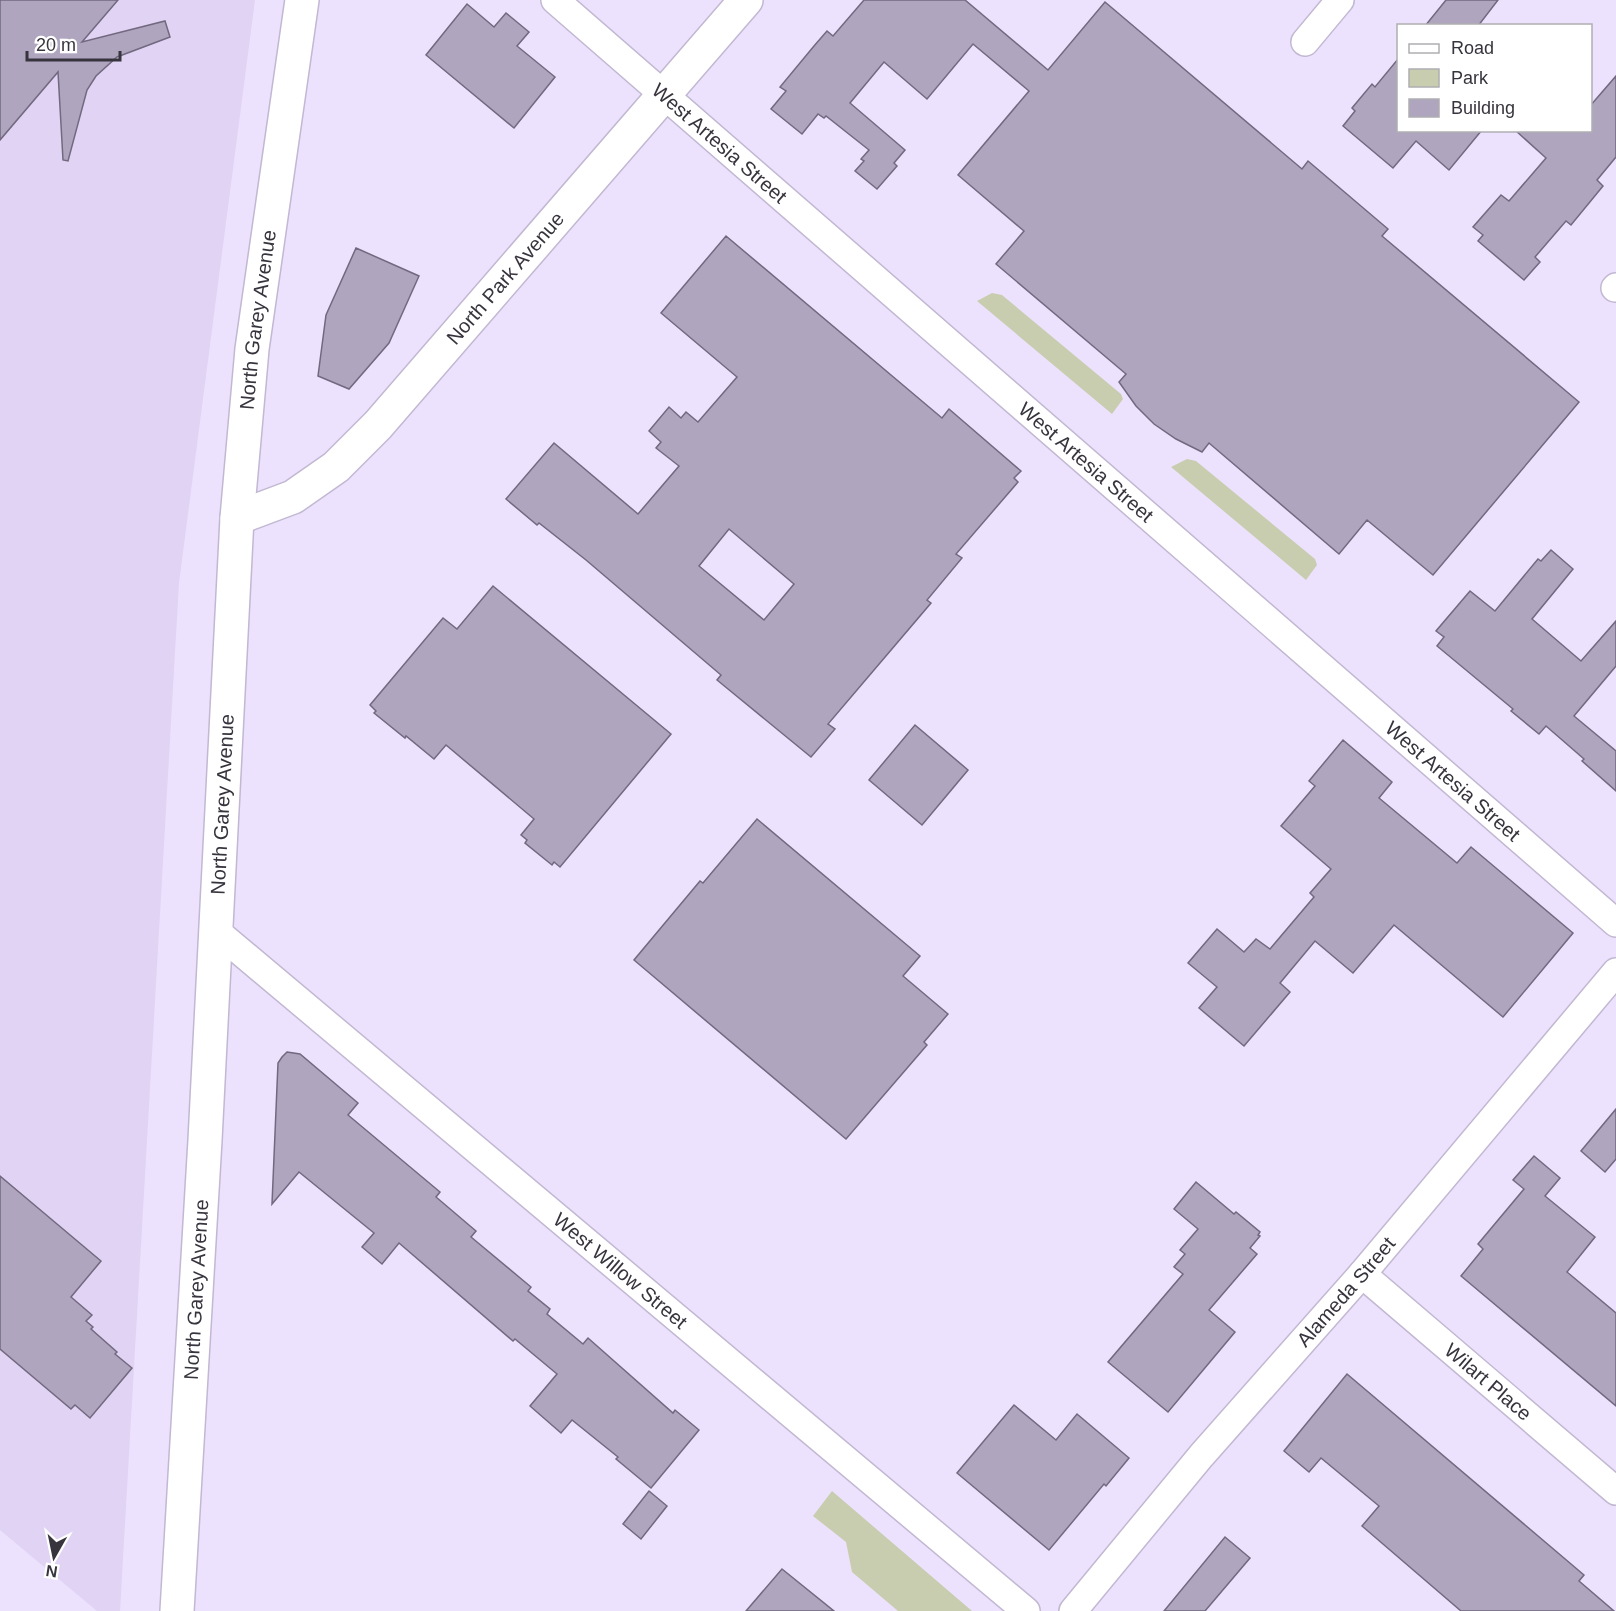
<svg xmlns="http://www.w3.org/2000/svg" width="1616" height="1611" font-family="Arial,sans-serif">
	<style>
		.built { fill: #e0d3f4 }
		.green { fill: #c9cdaf }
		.building { fill: #afa5bf; stroke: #726980; stroke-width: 1.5; fill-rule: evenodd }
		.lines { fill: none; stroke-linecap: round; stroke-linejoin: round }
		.street-casing { stroke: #c2b8d2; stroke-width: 30 }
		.secondary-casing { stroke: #c2b8d2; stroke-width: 36 }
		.primary-casing { stroke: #c2b8d2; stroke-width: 36 }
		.street { stroke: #fff; stroke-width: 27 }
		.secondary { stroke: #fff; stroke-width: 33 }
		.primary { stroke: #fff; stroke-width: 33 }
		.labels { text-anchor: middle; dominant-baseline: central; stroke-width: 4.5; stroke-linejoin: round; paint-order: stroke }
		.street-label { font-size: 20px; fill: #38343e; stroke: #fff }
	</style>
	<rect width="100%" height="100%" fill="#ede2fd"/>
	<path class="built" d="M 0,0 L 255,0 L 179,583 L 120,1611 L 97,1611 L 0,1530 Z"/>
	<g class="green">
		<path d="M 992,293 L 1002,295 L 1121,394 L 1123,399 L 1112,414 L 977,301 Z"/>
		<path d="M 1187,459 L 1196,461 L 1315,559 L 1317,565 L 1306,580 L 1171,467 Z"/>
		<path d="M 832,1491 L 972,1611 L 898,1611 L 852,1572 L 846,1542 L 813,1516 Z"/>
	</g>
	<g class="building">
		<path d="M 0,0 L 118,0 L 82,42 L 165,21 L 170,37 L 117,57 L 96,76 L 87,90 L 68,161 L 63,160 L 58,72 L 0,140 Z"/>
		<path d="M 864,0 L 965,0 L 1048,70 L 1105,2 L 1302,169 L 1308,161 L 1388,229 L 1382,236 L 1579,402 L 1433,575 L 1367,520 L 1339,554 L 1209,443 L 1202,452 L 1176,439 L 1154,424 L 1136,406 L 1119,382 L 1126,374 L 996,264 L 1024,231 L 958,175 L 1029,91 L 973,44 L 927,99 L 884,62 L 850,103 L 905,150 L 894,163 L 897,166 L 877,189 L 855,171 L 864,161 L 861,159 L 869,150 L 826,116 L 824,118 L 818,114 L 802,134 L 771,109 L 786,91 L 780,87 L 814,46 L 827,31 L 833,36 Z"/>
		<path d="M 1446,0 L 1498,0 L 1478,26 L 1425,26 Z"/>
		<path d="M 467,4 L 494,27 L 506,13 L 529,32 L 517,46 L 555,77 L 514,128 L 426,55 Z"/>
		<path d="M 1398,59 L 1398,130 L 1482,130 L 1449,170 L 1416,141 L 1393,168 L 1343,126 L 1355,111 L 1352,108 L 1372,84 L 1375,87 Z"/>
		<path d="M 1616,76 L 1616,157 L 1597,180 L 1603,186 L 1571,225 L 1566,221 L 1535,257 L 1540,262 L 1524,280 L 1478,241 L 1483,235 L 1473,227 L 1501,195 L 1509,201 L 1546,158 L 1515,130 L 1590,130 L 1590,106 Z"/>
		<path d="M 726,236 L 942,418 L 949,409 L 1021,471 L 1014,478 L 1018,482 L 956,554 L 962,558 L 927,600 L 931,603 L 828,724 L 835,729 L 811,757 L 717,680 L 721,675 L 586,560 L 539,523 L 537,525 L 506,499 L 554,443 L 638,514 L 679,466 L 656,448 L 661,442 L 649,431 L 669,407 L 681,418 L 686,412 L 698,422 L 737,377 L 661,313 ZM 729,529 L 794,584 L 764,620 L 699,566 Z"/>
		<path d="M 356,248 L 419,276 L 389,343 L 349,389 L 318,376 L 326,315 Z"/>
		<path d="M 1551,550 L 1573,569 L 1532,619 L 1581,661 L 1616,621 L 1616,666 L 1574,716 L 1616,751 L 1616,791 L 1582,761 L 1584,759 L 1546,726 L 1539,734 L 1511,711 L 1513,709 L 1437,646 L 1444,637 L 1436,631 L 1470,591 L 1495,611 L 1538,559 L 1541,561 Z"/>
		<path d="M 493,586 L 671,734 L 560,867 L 554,862 L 552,865 L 525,843 L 527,840 L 521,835 L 534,819 L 446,745 L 434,759 L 406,736 L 405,738 L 374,713 L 376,711 L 370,705 L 443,618 L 457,629 Z"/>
		<path d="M 915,725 L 968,770 L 922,825 L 869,780 Z"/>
		<path d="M 1343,740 L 1392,782 L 1379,798 L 1457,863 L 1471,847 L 1573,933 L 1503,1017 L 1394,925 L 1353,973 L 1315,941 L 1280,983 L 1290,992 L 1244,1046 L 1199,1008 L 1217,987 L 1188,963 L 1217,929 L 1244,952 L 1256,939 L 1270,949 L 1314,897 L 1310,893 L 1331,869 L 1281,826 L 1315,786 L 1309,781 Z"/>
		<path d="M 757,819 L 920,956 L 903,976 L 948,1014 L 924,1042 L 927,1045 L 846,1139 L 634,960 L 700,881 L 703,883 Z"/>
		<path d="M 287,1052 L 300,1054 L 358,1103 L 348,1115 L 440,1192 L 436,1197 L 476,1231 L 471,1237 L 531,1287 L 528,1291 L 550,1309 L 547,1314 L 583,1344 L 588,1338 L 673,1413 L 675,1410 L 699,1430 L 651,1488 L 616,1459 L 618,1457 L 572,1420 L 561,1433 L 530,1406 L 557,1374 L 515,1339 L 513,1341 L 399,1243 L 382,1264 L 362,1247 L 374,1233 L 299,1172 L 272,1204 L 278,1063 L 282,1057 Z"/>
		<path d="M 1616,1109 L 1616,1159 L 1605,1172 L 1581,1151 Z"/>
		<path d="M 1534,1156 L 1560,1178 L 1545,1196 L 1595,1237 L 1567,1272 L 1616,1313 L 1616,1406 L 1461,1276 L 1483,1249 L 1478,1244 L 1524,1189 L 1513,1180 Z"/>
		<path d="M 0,1176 L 101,1261 L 71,1297 L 92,1315 L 86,1321 L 93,1327 L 91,1329 L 117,1352 L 115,1354 L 132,1368 L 90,1418 L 75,1405 L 71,1409 L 0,1349 Z"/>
		<path d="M 1196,1182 L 1234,1214 L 1236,1212 L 1260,1232 L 1258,1235 L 1260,1236 L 1250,1248 L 1257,1254 L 1209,1310 L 1235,1332 L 1168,1412 L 1108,1362 L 1183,1274 L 1174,1267 L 1185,1254 L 1180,1250 L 1198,1229 L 1174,1209 Z"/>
		<path d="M 1347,1374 L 1584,1575 L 1579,1581 L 1614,1611 L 1461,1611 L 1362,1526 L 1379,1506 L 1321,1458 L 1309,1472 L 1284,1451 Z"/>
		<path d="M 1014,1405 L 1056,1440 L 1077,1414 L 1129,1458 L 1106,1486 L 1104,1484 L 1049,1550 L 957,1473 Z"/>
		<path d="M 649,1491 L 667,1506 L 641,1539 L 623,1524 Z"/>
		<path d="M 1225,1537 L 1250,1558 L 1205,1611 L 1164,1611 Z"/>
		<path d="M 782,1569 L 834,1611 L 746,1611 Z"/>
	</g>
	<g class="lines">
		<g class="street-casing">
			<g id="street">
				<path id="s1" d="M 555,0 L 1616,923"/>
				<path d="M 1305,42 L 1340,0"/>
				<path d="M 1615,288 L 1616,287"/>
				<path id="s2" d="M 216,931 L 1026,1611"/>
				<path id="s3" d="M 1362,1274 L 1616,1491"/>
				<path id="s4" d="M 1073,1611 L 1201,1456 L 1362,1274 L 1616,972"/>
			</g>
		</g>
		<g class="secondary-casing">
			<g id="secondary">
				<path id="s5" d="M 237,518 L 293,497 L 336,467 L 378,425 L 746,0"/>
			</g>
		</g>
		<g class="primary-casing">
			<g id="primary">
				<path id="s6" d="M 177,1611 L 205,1140 L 237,518 L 252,349 L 302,0"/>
			</g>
		</g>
		<use href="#street" class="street"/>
		<use href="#secondary" class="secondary"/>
		<use href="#primary" class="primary"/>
	</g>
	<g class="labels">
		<g class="street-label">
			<text stroke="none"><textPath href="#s1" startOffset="218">West Artesia Street</textPath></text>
			<text stroke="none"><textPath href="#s5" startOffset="366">North Park Avenue</textPath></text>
			<text stroke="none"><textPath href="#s6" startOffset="1294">North Garey Avenue</textPath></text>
			<text stroke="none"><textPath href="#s1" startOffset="704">West Artesia Street</textPath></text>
			<text stroke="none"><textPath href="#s1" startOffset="1190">West Artesia Street</textPath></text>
			<text stroke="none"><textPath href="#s6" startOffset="808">North Garey Avenue</textPath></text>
			<text stroke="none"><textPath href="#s2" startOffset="528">West Willow Street</textPath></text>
			<text stroke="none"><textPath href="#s6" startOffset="322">North Garey Avenue</textPath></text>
			<text stroke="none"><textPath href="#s4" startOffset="420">Alameda Street</textPath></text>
			<text stroke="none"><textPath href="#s3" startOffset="166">Wilart Place</textPath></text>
		</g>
	</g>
	<rect x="1397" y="24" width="195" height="108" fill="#ffffff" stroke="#afaeb2" stroke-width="1.5"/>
	<rect x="1409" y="44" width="30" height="9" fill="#ffffff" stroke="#afaeb2" stroke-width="1.5"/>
	<text x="1451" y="54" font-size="18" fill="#38343e">Road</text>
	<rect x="1409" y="69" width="30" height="18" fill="#c9cdaf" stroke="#afaeb2" stroke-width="1.5"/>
	<text x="1451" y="84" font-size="18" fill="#38343e">Park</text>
	<rect x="1409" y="99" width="30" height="18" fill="#afa5bf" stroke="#afaeb2" stroke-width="1.5"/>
	<text x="1451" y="114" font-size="18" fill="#38343e">Building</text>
	<g transform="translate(54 1557) rotate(189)" stroke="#ffffff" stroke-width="4.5" paint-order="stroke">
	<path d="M0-4.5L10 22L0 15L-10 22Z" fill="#38343e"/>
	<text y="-9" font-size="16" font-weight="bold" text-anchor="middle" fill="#38343e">N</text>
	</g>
	<path d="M27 51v9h93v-9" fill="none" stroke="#38343e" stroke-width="3"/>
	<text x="36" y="51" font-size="18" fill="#38343e" stroke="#ffffff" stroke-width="4.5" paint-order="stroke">20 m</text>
</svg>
